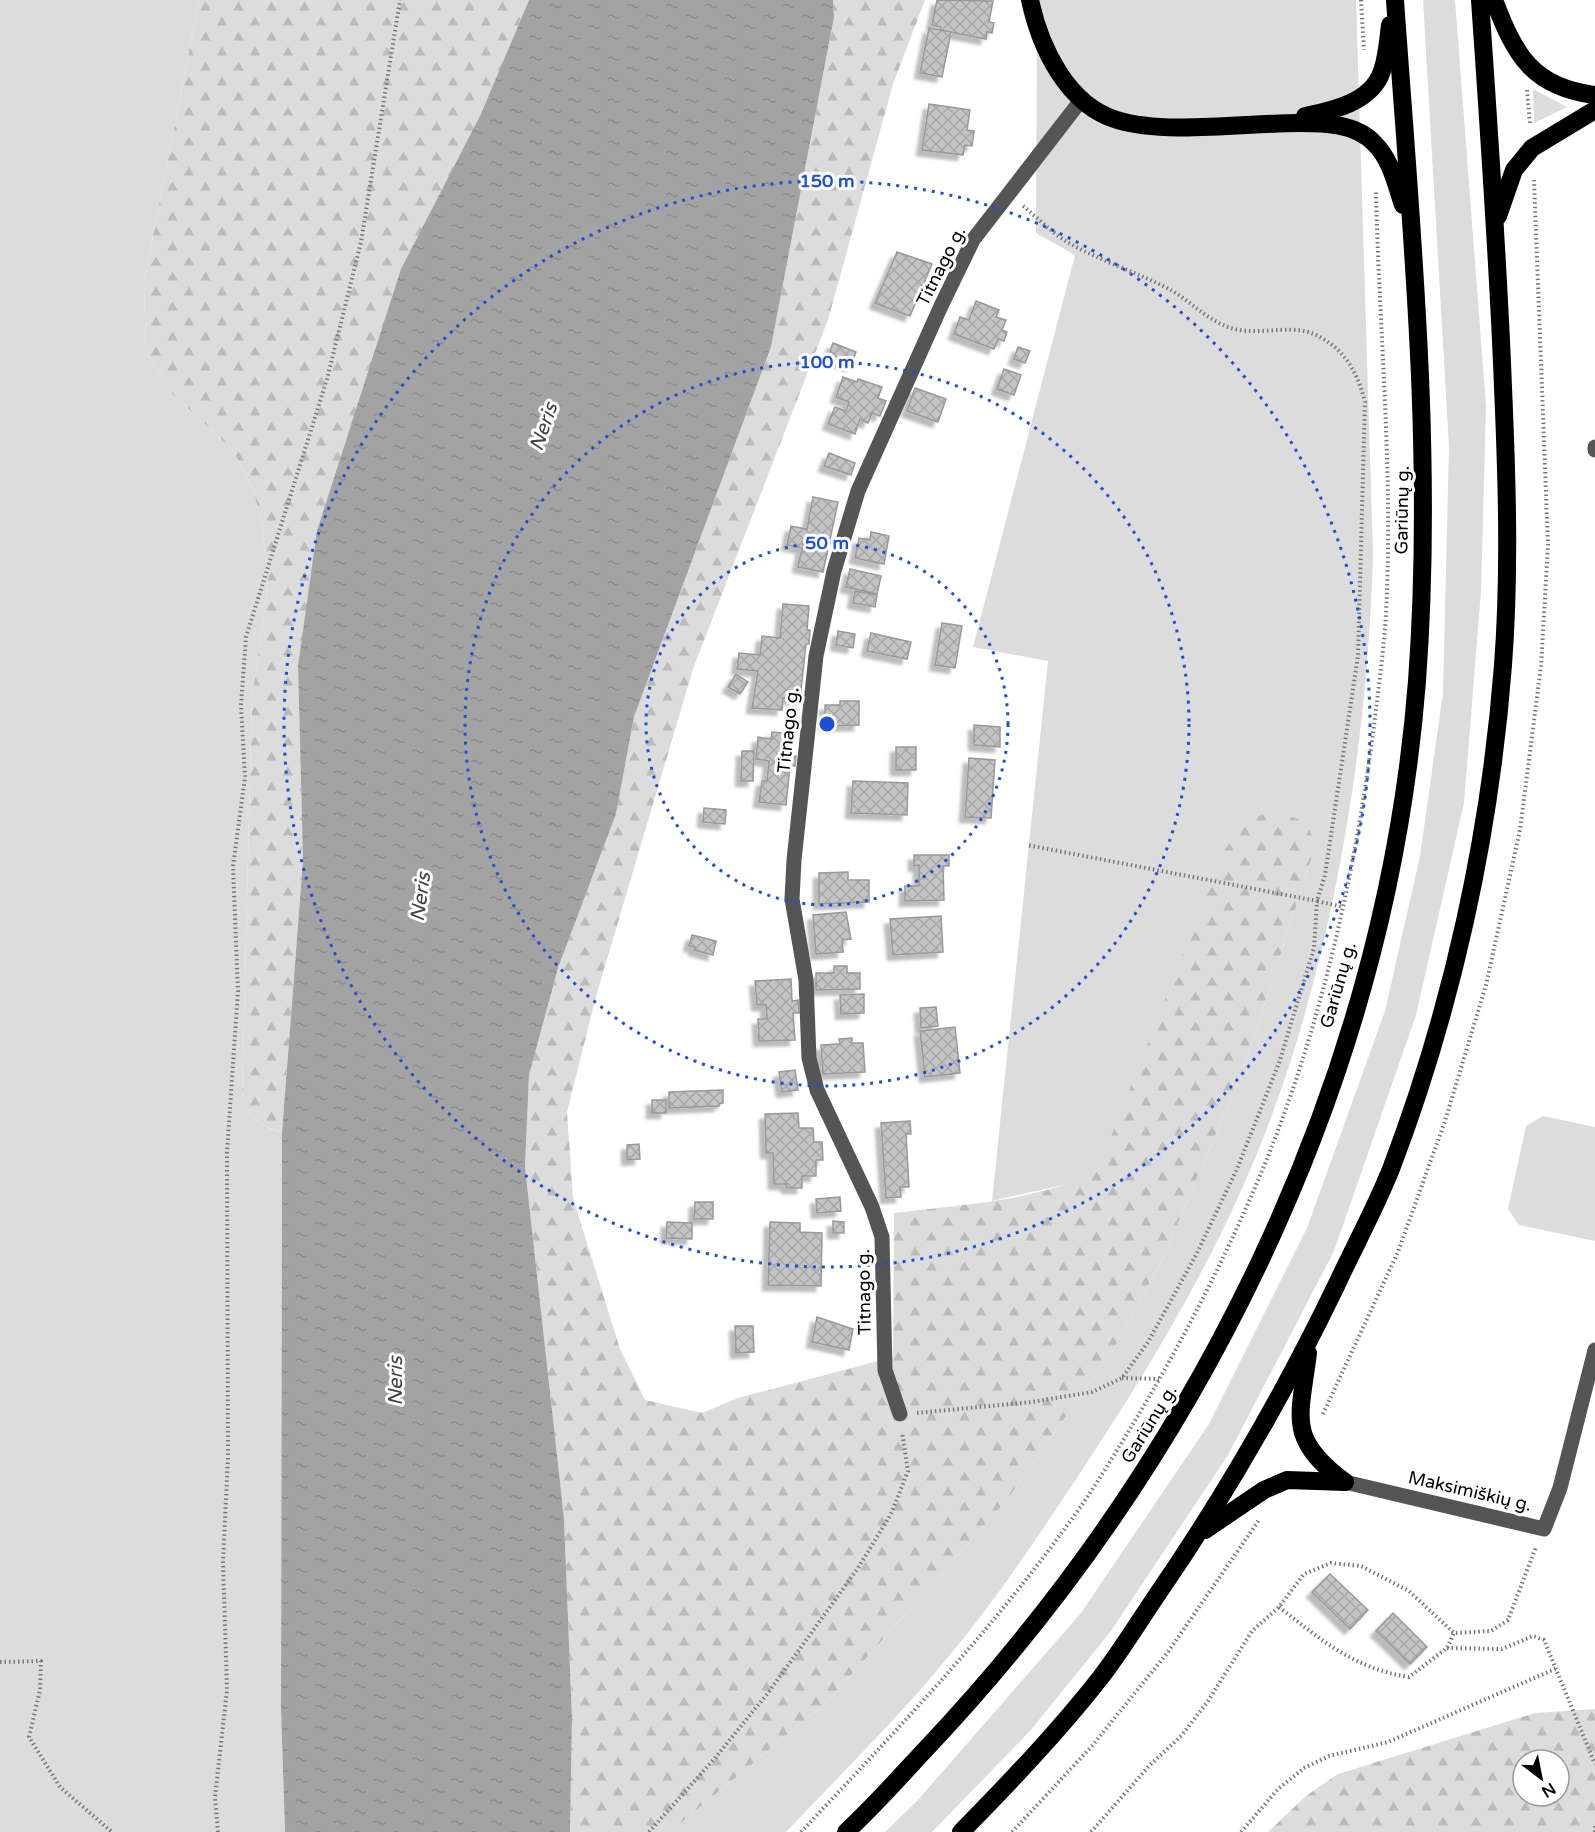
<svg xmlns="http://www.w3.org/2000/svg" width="1595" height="1832" font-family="'Varela Round',sans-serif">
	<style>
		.green { fill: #dcdcdc }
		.forest { fill: url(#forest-firs); fill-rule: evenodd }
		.water { fill: url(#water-ripples) }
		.building { fill: url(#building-cross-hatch); stroke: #999; stroke-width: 1.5; filter: url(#shadow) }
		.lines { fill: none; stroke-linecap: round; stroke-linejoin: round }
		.path { stroke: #777; stroke-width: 4; stroke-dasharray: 1.5 3; stroke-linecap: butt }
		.minor { stroke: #555; stroke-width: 15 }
		.highway { stroke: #000; stroke-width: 18 }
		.ring { fill: none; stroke: #1d4ed8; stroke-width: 3; stroke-dasharray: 3 6 }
		.labels { text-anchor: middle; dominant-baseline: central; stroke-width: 6; stroke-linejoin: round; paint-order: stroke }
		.street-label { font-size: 18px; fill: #000; stroke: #fff }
		.water-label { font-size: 20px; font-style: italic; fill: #444; stroke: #fff }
		.centre { fill: #1d4ed8; stroke: #fff; stroke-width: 3 }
		.ring-label { font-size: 18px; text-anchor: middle; font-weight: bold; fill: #1d4ed8; stroke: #fff; stroke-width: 6; stroke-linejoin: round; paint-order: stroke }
	</style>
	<defs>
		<pattern id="forest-firs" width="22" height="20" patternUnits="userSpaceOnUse" patternTransform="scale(1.5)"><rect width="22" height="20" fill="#dcdcdc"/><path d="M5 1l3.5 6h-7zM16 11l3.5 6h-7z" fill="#bbb"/></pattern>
		<pattern id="water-ripples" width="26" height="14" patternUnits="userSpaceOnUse" patternTransform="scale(1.5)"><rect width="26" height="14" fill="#a3a3a3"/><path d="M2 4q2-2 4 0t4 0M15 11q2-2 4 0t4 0" fill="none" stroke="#8b8b8b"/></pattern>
		<pattern id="building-cross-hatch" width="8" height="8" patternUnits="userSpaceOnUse" patternTransform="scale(1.5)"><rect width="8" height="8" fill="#c4c4c4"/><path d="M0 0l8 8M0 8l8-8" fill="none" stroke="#a7a7a7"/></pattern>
		<filter id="shadow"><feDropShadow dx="-5.5" dy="5.5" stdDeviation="1.5" flood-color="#0004"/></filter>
	</defs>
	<rect width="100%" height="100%" fill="#fff"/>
	<g class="green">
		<path d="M 0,0 L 199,0 L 144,282 L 146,352 L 172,394 L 233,450 L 253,489 L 263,530 L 268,587 L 252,697 L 242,1099 C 251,1119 261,1127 282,1132 L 281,1710 L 285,1832 L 0,1832 Z"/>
		<path d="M 1037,0 L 1356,0 L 1373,554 C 1368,740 1335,948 1269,1123 C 1222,1248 1153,1363 1080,1473 C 1037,1538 994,1603 944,1662 C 895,1721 839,1776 786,1832 L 670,1832 L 827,1702 L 1007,1500 L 1113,1350 L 1162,1260 L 1242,1073 L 1311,860 L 1113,1136 L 1098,1169 L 1076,1182 L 992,1201 L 1048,661 L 973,647 L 1075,255 L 1036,233 Z"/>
		<path d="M 1423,0 L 1455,0 L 1486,406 L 1481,591 L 1464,803 L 1416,1015 L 1334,1251 L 1228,1455 L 1111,1631 L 1030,1731 L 932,1832 L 885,1832 L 917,1801 L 1081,1613 L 1209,1424 L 1307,1228 L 1385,1011 L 1420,856 L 1443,693 L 1449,446 Z"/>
		<path d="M 1533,89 L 1567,107 L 1534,123 Z"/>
		<path d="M 1543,1116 L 1595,1127 L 1595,1241 L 1519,1225 L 1508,1209 L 1526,1126 Z"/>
	</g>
	<g class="forest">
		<path d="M 199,0 L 529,0 L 480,116 L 298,666 L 303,860 L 282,1132 C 261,1127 251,1119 242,1100 L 252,697 L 268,587 L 263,530 L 253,489 L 233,450 L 172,394 L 146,352 L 144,282 Z"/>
		<path d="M 833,0 L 925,0 L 893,84 L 828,320 L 693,669 L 597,993 L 567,1112 L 573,1198 L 620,1349 L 645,1400 L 702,1413 L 738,1398 L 893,1357 L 894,1213 C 955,1205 1046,1201 1098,1169 L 1225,849 C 1254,814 1262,803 1307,823 L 1314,841 L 1311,860 L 1242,1073 L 1162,1260 L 1113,1350 L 1007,1500 L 827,1702 L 670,1832 L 570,1832 L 572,1718 L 564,1518 L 525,1167 L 529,1075 L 558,968 L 616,814 L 634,717 L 771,347 L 834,17 Z"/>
		<path d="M 1595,1709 L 1595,1832 L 1268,1832 L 1306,1796 L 1338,1774 L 1535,1713 ZM 1523,1760 L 1559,1760 L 1559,1796 L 1523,1796 Z"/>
	</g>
	<path class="water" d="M 529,0 L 833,0 L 834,17 L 771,347 L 634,717 L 616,814 L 558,968 L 529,1075 L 525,1167 L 564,1518 L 572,1718 L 570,1832 L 285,1832 L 281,1710 L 282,1132 L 303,860 L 298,666 L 317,531 L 401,269 L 480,116 Z"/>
	<g class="building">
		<path d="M 937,0 L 993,1 L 989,22 L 994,23 L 992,33 L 987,32 L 986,39 L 940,30 L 941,27 L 932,25 Z"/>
		<path d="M 929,28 L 951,32 L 942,77 L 920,73 Z"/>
		<path d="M 929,104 L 970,110 L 967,130 L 974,131 L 972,146 L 965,145 L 963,155 L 922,150 Z"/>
		<path d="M 897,252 L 932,264 L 910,316 L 875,303 Z"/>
		<path d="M 976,301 L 999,310 L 996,317 L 1006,320 L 1002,330 L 1007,332 L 1004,341 L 998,339 L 994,349 L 954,334 L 960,317 L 969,320 Z"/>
		<path d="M 833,343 L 856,352 L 851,366 L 828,357 Z"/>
		<path d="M 1018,347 L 1030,351 L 1025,363 L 1014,359 Z"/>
		<path d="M 1004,369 L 1021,375 L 1014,395 L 997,389 Z"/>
		<path d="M 843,377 L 857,382 L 858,379 L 882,387 L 878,398 L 886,401 L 880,416 L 872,413 L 868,423 L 860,419 L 855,434 L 828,424 L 835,407 L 846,411 L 849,402 L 836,397 Z"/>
		<path d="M 915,388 L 946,399 L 938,422 L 907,411 Z"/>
		<path d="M 829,453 L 855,463 L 851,475 L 824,466 Z"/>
		<path d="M 813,497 L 838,502 L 823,572 L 798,567 L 802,548 L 787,545 L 791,526 L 807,529 Z"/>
		<path d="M 871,532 L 889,536 L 884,564 L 855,558 L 859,538 L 870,540 Z"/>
		<path d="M 850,569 L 881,576 L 877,594 L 846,587 Z"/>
		<path d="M 855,591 L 877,595 L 875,607 L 853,603 Z"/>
		<path d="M 783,604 L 809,606 L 807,630 L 810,630 L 809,644 L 806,644 L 800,700 L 783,698 L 782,710 L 752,708 L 758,671 L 737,669 L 739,653 L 760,655 L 762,636 L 780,638 Z"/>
		<path d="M 942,623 L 962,626 L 955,668 L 935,665 Z"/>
		<path d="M 838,631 L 855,634 L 853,648 L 836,645 Z"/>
		<path d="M 871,633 L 911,642 L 907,659 L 867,651 Z"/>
		<path d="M 736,674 L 748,682 L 740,694 L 728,687 Z"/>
		<path d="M 840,701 L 859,701 L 859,725 L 825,726 L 825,705 L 840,705 Z"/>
		<path d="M 974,725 L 1000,727 L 1000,747 L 974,745 Z"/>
		<path d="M 772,732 L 793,734 L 791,755 L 796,756 L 795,766 L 790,766 L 786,805 L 759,802 L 762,781 L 767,781 L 769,761 L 756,759 L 758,737 L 771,739 Z"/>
		<rect x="896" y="747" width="20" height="23"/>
		<path d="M 742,751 L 754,751 L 753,781 L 741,781 Z"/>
		<path d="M 969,758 L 995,760 L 991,818 L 965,817 Z"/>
		<path d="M 853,781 L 908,783 L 907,815 L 851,813 Z"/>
		<path d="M 704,808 L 726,810 L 725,824 L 703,822 Z"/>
		<path d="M 914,855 L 949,855 L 949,866 L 943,866 L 944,900 L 905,901 L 905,886 L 919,886 L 919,865 L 914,866 Z"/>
		<path d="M 848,872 L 848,880 L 869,880 L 869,902 L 819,904 L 819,873 Z"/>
		<path d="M 846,912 L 851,939 L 842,940 L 843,952 L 816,954 L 813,915 Z"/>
		<path d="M 941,916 L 943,952 L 893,955 L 890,919 Z"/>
		<path d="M 692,935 L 716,941 L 713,955 L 694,950 L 695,947 L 689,946 Z"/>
		<path d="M 834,966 L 847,966 L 847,973 L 860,973 L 860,989 L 816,990 L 816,973 L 834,973 Z"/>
		<path d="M 791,979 L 792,1001 L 798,1000 L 799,1013 L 793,1013 L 795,1040 L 759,1041 L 758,1019 L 767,1019 L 766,1005 L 757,1005 L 755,981 Z"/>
		<path d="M 864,994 L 864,1013 L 841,1014 L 840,995 Z"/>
		<path d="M 936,1007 L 938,1026 L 921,1028 L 920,1008 Z"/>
		<path d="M 955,1027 L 960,1073 L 925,1077 L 920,1031 Z"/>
		<path d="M 852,1038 L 852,1043 L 863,1043 L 865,1072 L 823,1074 L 821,1045 L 840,1044 L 839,1039 Z"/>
		<path d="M 795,1070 L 798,1090 L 782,1092 L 779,1072 Z"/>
		<path d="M 723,1090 L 723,1103 L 719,1104 L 719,1106 L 669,1108 L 669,1092 Z"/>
		<rect x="652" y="1100" width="14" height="13"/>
		<path d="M 798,1113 L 799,1128 L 813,1128 L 814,1142 L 822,1142 L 823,1160 L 816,1160 L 816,1176 L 802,1176 L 802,1188 L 787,1188 L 786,1184 L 774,1184 L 773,1153 L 766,1153 L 765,1114 Z"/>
		<path d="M 910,1121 L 911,1134 L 906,1134 L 909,1187 L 900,1187 L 901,1197 L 886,1198 L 881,1123 Z"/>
		<path d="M 639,1144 L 640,1159 L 627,1160 L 627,1145 Z"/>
		<path d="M 840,1197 L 841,1211 L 817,1213 L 816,1199 Z"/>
		<path d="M 695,1202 L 713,1202 L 713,1219 L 694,1219 Z"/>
		<path d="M 833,1221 L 844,1222 L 844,1233 L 833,1233 Z"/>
		<path d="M 667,1222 L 692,1223 L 692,1239 L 666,1238 Z"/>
		<path d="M 770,1222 L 800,1223 L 800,1232 L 822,1233 L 821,1286 L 768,1285 Z"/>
		<path d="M 817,1317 L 853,1329 L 849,1350 L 812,1342 Z"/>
		<path d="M 735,1326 L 753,1326 L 754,1352 L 736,1353 Z"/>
		<path d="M 1330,1574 L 1368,1610 L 1350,1629 L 1312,1592 Z"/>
		<path d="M 1393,1613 L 1427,1647 L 1410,1664 L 1376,1631 Z"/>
	</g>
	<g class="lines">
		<g class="path">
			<path d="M 1361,0 L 1364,50"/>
			<path d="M 1527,90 L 1530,124"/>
			<path d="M 1023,206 C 1038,218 1053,234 1069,243 C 1101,261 1136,272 1169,289 C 1191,301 1209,323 1235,329 C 1262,336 1295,322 1320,337 C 1346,351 1358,374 1365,402 L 1358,656 L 1325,875 L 1317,901 L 1343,907"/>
			<path d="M 1122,1378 L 1159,1379"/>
			<path d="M 917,1413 L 1032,1402 L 1092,1392 L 1122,1378 L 1148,1342 L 1196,1255 L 1237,1169 L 1279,1063 L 1314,948 L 1317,901 L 1027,845"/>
			<path d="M 1323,1414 L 1398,1252 L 1445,1121 L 1486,985 L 1520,830 L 1541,666 L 1548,545 L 1534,180"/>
			<path d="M 1279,1607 C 1321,1640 1355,1669 1409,1677 L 1447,1648 L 1454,1633"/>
			<path d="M 1447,1648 L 1502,1649 L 1533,1636 L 1544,1640 L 1595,1764"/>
			<path d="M 0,1662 L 41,1661 L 40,1690 L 29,1737 L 60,1787 L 112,1832"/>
			<path d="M 218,1832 L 215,1797 L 227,1690 L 223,1561 L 228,1457 L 227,1152 L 238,991 L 233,866 L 245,777 L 241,705 L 246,637 L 327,379 L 361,242 L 400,0"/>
			<path d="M 649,1832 L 715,1758 L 768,1693 L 858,1568 L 891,1514 L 908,1471 L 902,1432"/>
			<path d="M 801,1832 C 892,1735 984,1639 1063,1531 C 1092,1493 1117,1450 1142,1409 C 1192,1324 1238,1233 1274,1141 C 1326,1006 1357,861 1375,718 C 1380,676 1386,633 1387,591 C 1392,458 1379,325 1376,192"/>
			<path d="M 1012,1832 L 1092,1746 L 1168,1652 L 1259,1520"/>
			<path d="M 1091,1832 L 1149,1766 L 1182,1735 L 1208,1701 L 1252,1631 L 1279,1607 L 1304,1574 L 1331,1563 L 1361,1566 L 1409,1591 L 1454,1633 L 1491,1631 L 1508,1620 L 1536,1547"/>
			<path d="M 1241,1832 L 1278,1789 L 1304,1768 L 1329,1756 L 1388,1742 L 1557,1668"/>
			<path d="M 1595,1832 L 1595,1826"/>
		</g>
		<g class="minor">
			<path d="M 1595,447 L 1595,450"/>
			<path d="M 900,1414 L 885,1370 L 882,1237 L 872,1207 L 817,1090 L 809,1058 L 806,980 L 792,899 L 794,860 L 816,656 L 834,571 L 858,491 L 941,306 L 973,240 L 1082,99"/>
			<path d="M 1345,1482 L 1544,1529 L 1560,1488 L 1595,1350"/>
		</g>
		<g class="highway">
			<path d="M 1030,0 C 1040,47 1067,105 1117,120 C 1166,135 1246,123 1299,123 C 1324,123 1356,123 1375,144 C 1391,160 1396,184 1403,205"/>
			<path d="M 1494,0 C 1515,55 1532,87 1595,95"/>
			<path d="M 1305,116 C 1332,111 1372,102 1382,71 C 1387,57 1388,40 1390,25"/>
			<path d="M 1498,216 L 1514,170 L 1532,148 L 1595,110"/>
			<path d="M 1308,1353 C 1300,1418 1286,1438 1345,1482"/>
			<path d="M 1205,1530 L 1264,1490 L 1287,1480 L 1345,1482"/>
			<path d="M 846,1832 C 873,1807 898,1779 923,1752 C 1198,1462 1386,1082 1417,681 C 1434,454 1411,227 1395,0"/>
			<path d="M 961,1832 C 1009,1783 1058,1732 1101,1677 C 1121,1651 1138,1623 1157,1595 C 1225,1496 1284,1394 1336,1286 C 1354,1247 1375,1209 1391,1169 C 1452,1009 1490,836 1503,665 C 1510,573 1507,480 1503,387 C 1498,258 1489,129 1480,0"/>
		</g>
	</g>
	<g class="ring">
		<circle cx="827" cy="724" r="181"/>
		<circle cx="827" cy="724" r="362"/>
		<circle cx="827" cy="724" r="543"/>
	</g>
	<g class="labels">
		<g class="street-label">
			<text transform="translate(941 266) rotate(-63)">Titnago g.</text>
			<text transform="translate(1402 510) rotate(-89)">Gariūnų g.</text>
			<text transform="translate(788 730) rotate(-84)">Titnago g.</text>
			<text transform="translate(1338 985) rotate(-74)">Gariūnų g.</text>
			<text transform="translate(864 1292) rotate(-91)">Titnago g.</text>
			<text transform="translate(1149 1424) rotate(-58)">Gariūnų g.</text>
			<text transform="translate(1470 1491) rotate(13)">Maksimiškių g.</text>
		</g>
		<g class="water-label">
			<text transform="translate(544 427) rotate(-71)">Neris</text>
			<text transform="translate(421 897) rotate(-82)">Neris</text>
			<text transform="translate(396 1381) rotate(-90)">Neris</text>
		</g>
	</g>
	<circle cx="827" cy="724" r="9" class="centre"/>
	<g class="ring-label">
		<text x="827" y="187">150 m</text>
		<text x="827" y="368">100 m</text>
		<text x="827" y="549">50 m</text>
	</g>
	<g transform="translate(1541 1778) rotate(148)"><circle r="28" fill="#ffffff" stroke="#999999" stroke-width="1.5"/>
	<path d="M0-4.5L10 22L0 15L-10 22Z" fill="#000000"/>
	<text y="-9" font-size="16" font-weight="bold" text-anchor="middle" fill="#000000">N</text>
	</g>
</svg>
